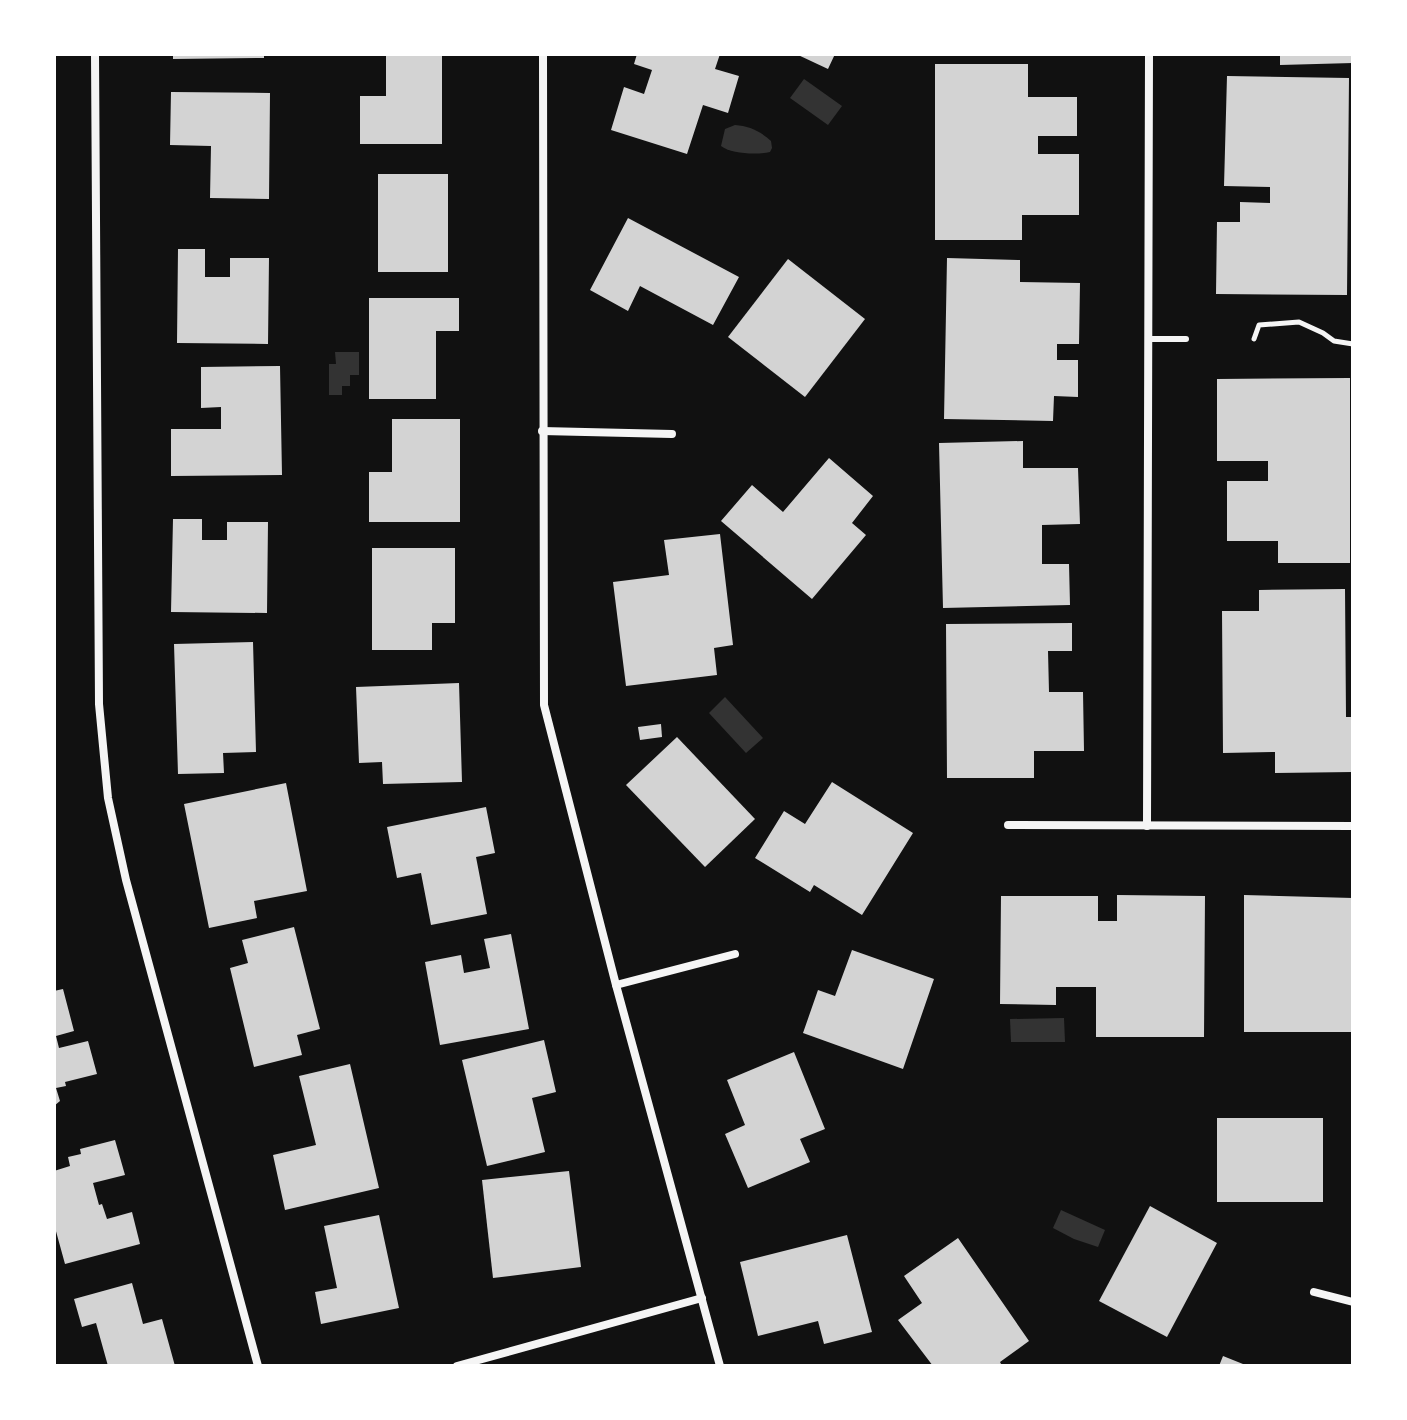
<svg xmlns="http://www.w3.org/2000/svg" width="1407" height="1420" font-family="'Open Sans',sans-serif">
	<style>
		.water { fill: #333 }
		.building { fill: #d3d3d3 }
		.lines { fill: none; stroke-linecap: round; stroke-linejoin: round }
		.path { stroke: #f5f5f5; stroke-width: 5 }
		.service { stroke: #f5f5f5; stroke-width: 6 }
		.minor { stroke: #f5f5f5; stroke-width: 8 }
	</style>
	<rect width="100%" height="100%" fill="#111"/>
	<g class="water">
		<path d="M 804,79 L 842,106 L 828,125 L 790,98 Z"/>
		<path d="M 735,125 C 749,126 760,131 771,141 L 772,148 L 770,152 C 757,155 731,154 721,146 L 725,129 Z"/>
		<path d="M 335,352 L 359,352 L 359,375 L 350,375 L 350,386 L 342,386 L 342,395 L 329,395 L 329,364 L 336,364 Z"/>
		<path d="M 725,697 L 763,738 L 746,753 L 709,713 Z"/>
		<path d="M 1064,1018 L 1065,1042 L 1011,1042 L 1010,1019 Z"/>
		<path d="M 1061,1210 L 1105,1230 L 1098,1247 L 1074,1239 L 1053,1228 Z"/>
	</g>
	<g class="building">
		<path d="M 173,54 L 264,54 L 264,58 L 173,59 Z"/>
		<path d="M 386,54 L 442,54 L 442,144 L 360,144 L 360,96 L 386,96 Z"/>
		<path d="M 637,54 L 720,54 L 715,69 L 739,76 L 728,113 L 703,105 L 687,154 L 611,130 L 624,87 L 644,94 L 652,70 L 634,64 Z"/>
		<path d="M 796,54 L 835,54 L 828,69 Z"/>
		<path d="M 1280,54 L 1353,54 L 1353,63 L 1280,65 Z"/>
		<path d="M 935,64 L 1028,64 L 1028,97 L 1077,97 L 1077,136 L 1038,136 L 1038,154 L 1079,154 L 1079,215 L 1022,215 L 1022,240 L 935,240 Z"/>
		<path d="M 1227,76 L 1349,78 L 1347,295 L 1216,294 L 1217,222 L 1240,222 L 1240,202 L 1270,203 L 1270,187 L 1224,186 Z"/>
		<path d="M 171,92 L 270,93 L 269,199 L 210,198 L 211,146 L 170,145 Z"/>
		<rect x="378" y="174" width="70" height="98"/>
		<path d="M 628,218 L 739,277 L 713,325 L 640,286 L 628,311 L 590,290 Z"/>
		<path d="M 178,249 L 205,249 L 205,277 L 230,277 L 230,258 L 269,258 L 268,344 L 177,343 Z"/>
		<path d="M 947,258 L 1020,260 L 1020,282 L 1080,283 L 1079,344 L 1057,344 L 1057,360 L 1078,360 L 1078,397 L 1054,396 L 1053,421 L 944,419 Z"/>
		<path d="M 788,259 L 865,319 L 805,397 L 728,337 Z"/>
		<path d="M 369,298 L 459,298 L 459,331 L 436,331 L 436,399 L 369,399 Z"/>
		<path d="M 280,366 L 282,475 L 171,476 L 171,429 L 221,429 L 221,407 L 201,408 L 201,367 Z"/>
		<path d="M 1350,378 L 1350,563 L 1278,563 L 1278,541 L 1227,541 L 1227,481 L 1268,481 L 1268,461 L 1217,461 L 1217,379 Z"/>
		<path d="M 392,419 L 460,419 L 460,522 L 369,522 L 369,472 L 392,472 Z"/>
		<path d="M 1023,441 L 1023,468 L 1078,468 L 1080,524 L 1042,525 L 1042,564 L 1069,564 L 1070,605 L 943,608 L 939,443 Z"/>
		<path d="M 829,458 L 873,496 L 852,523 L 866,535 L 812,599 L 721,521 L 752,485 L 783,512 Z"/>
		<path d="M 173,519 L 202,519 L 202,540 L 227,540 L 227,522 L 268,522 L 267,613 L 171,612 Z"/>
		<path d="M 720,534 L 733,645 L 714,648 L 717,675 L 626,686 L 613,582 L 669,575 L 664,540 Z"/>
		<path d="M 372,548 L 455,548 L 455,623 L 432,623 L 432,650 L 372,650 Z"/>
		<path d="M 1345,589 L 1346,717 L 1353,717 L 1353,772 L 1275,773 L 1275,752 L 1223,753 L 1222,611 L 1259,611 L 1259,590 Z"/>
		<path d="M 1072,623 L 1072,651 L 1048,651 L 1049,692 L 1083,692 L 1084,751 L 1034,751 L 1034,778 L 947,778 L 946,624 Z"/>
		<path d="M 253,642 L 256,752 L 223,753 L 224,773 L 178,774 L 174,644 Z"/>
		<path d="M 459,683 L 462,782 L 383,784 L 382,762 L 359,763 L 356,687 Z"/>
		<path d="M 661,724 L 662,737 L 640,740 L 638,727 Z"/>
		<path d="M 677,737 L 755,819 L 705,867 L 626,785 Z"/>
		<path d="M 832,782 L 913,833 L 862,915 L 814,885 L 810,892 L 755,858 L 784,811 L 805,824 Z"/>
		<path d="M 286,783 L 307,891 L 254,901 L 257,918 L 209,928 L 184,804 Z"/>
		<path d="M 486,807 L 495,853 L 476,857 L 487,914 L 431,925 L 421,873 L 397,878 L 387,827 Z"/>
		<path d="M 1117,895 L 1205,896 L 1204,1037 L 1096,1037 L 1096,987 L 1056,987 L 1056,1005 L 1000,1004 L 1001,896 L 1098,896 L 1098,921 L 1117,921 Z"/>
		<path d="M 1244,895 L 1353,898 L 1353,1032 L 1244,1032 Z"/>
		<path d="M 294,927 L 320,1029 L 297,1035 L 302,1055 L 254,1067 L 230,968 L 248,963 L 242,940 Z"/>
		<path d="M 511,934 L 529,1029 L 440,1045 L 425,962 L 461,955 L 464,973 L 490,968 L 484,939 Z"/>
		<path d="M 852,950 L 934,979 L 903,1069 L 803,1033 L 818,990 L 835,996 Z"/>
		<path d="M 63,989 L 74,1031 L 56,1036 L 59,1048 L 88,1041 L 97,1074 L 65,1082 L 66,1086 L 56,1088 L 60,1101 L 54,1106 L 54,991 Z"/>
		<path d="M 544,1040 L 556,1092 L 532,1098 L 545,1152 L 487,1166 L 462,1060 Z"/>
		<path d="M 794,1052 L 825,1129 L 800,1139 L 810,1162 L 748,1188 L 725,1134 L 745,1125 L 727,1080 Z"/>
		<path d="M 350,1064 L 379,1188 L 285,1210 L 273,1155 L 316,1145 L 299,1076 Z"/>
		<rect x="1217" y="1118" width="106" height="84"/>
		<path d="M 115,1140 L 125,1175 L 93,1183 L 99,1205 L 102,1204 L 107,1219 L 132,1212 L 140,1244 L 65,1264 L 54,1224 L 54,1171 L 70,1166 L 68,1157 L 81,1154 L 80,1149 Z"/>
		<path d="M 569,1171 L 581,1267 L 493,1278 L 482,1180 Z"/>
		<path d="M 1150,1206 L 1217,1243 L 1167,1337 L 1099,1301 Z"/>
		<path d="M 379,1215 L 399,1308 L 321,1324 L 315,1292 L 337,1288 L 324,1226 Z"/>
		<path d="M 847,1235 L 872,1332 L 824,1344 L 818,1321 L 758,1336 L 740,1262 Z"/>
		<path d="M 958,1238 L 1029,1341 L 1000,1362 L 1002,1366 L 933,1366 L 898,1320 L 922,1303 L 904,1276 Z"/>
		<path d="M 132,1283 L 143,1324 L 162,1319 L 175,1366 L 108,1366 L 96,1323 L 82,1327 L 74,1299 Z"/>
		<path d="M 1223,1356 L 1248,1366 L 1219,1366 Z"/>
	</g>
	<g class="lines">
		<path class="path" d="M 1254,339 L 1259,325 L 1299,322 L 1323,333 L 1334,341 L 1353,344"/>
		<path class="service" d="M 1148,339 L 1186,339"/>
		<g class="minor">
			<path d="M 95,54 L 99,704 L 108,798 L 126,880 L 258,1366"/>
			<path d="M 543,54 L 544,705 L 616,985 L 720,1366"/>
			<path d="M 542,431 L 672,434"/>
			<path d="M 1008,825 L 1353,826"/>
			<path d="M 1147,826 L 1149,54"/>
			<path d="M 616,985 L 735,954"/>
			<path d="M 1314,1292 L 1353,1302"/>
			<path d="M 457,1366 L 702,1298"/>
		</g>
	</g>
	<rect width="1407" height="1420" fill="none" stroke="#ffffff" stroke-width="112"/>
</svg>
